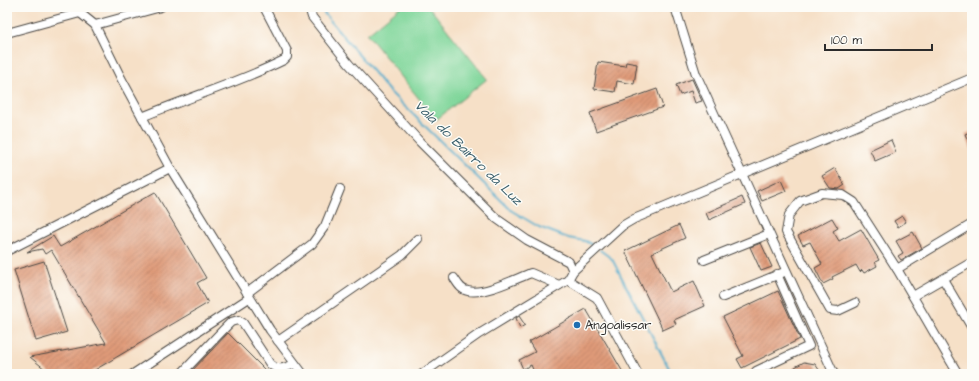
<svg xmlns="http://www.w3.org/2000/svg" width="979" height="381" font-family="'Architects Daughter',sans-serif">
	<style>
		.pitch { fill: #7fd69a; stroke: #558062 }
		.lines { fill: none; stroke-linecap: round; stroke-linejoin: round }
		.stream { stroke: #4dabcb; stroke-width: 2 }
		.building { fill: url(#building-hatch) }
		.minor-casing { stroke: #494642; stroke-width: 10 }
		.minor { stroke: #fff; stroke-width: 8 }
		.poi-dot { fill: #1f6fb2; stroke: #fdfcf7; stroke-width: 1.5 }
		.labels { text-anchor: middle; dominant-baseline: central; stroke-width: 3; stroke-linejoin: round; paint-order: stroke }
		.poi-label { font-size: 13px; fill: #2b2b2b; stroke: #fdfcf7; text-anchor: start }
		.water-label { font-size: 14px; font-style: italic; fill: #395e6b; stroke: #fdfcf7 }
	</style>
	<defs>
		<pattern id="building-hatch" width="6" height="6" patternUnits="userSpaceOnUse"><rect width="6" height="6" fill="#df9a78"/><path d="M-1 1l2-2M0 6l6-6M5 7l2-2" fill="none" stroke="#b57e63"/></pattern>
	</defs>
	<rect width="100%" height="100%" fill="#fdfcf7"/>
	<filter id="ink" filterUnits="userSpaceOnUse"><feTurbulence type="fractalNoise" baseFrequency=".025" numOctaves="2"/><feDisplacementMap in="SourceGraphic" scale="8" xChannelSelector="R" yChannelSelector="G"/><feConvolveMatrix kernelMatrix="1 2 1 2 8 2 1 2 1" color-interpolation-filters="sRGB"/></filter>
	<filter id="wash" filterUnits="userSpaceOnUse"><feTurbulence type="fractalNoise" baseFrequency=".012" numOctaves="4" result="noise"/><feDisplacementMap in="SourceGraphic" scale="16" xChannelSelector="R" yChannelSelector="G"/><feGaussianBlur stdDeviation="0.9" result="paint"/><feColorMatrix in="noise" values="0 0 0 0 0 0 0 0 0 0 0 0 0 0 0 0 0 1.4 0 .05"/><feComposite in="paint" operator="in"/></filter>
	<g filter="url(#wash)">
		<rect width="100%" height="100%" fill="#f6e0c7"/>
		<path class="pitch" d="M 400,7 L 429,7 L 487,79 L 436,120 L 367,34 Z"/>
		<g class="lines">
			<g class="stream">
				<path d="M 319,7 L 388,90 L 512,211 L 539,227 L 568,238 L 585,241 L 596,247"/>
				<path d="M 600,250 L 612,259 L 672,374"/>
			</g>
		</g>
		<g id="blocks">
			<g class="building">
				<path d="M 598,62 L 625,66 L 626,62 L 637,64 L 634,84 L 617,81 L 615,92 L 594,89 Z"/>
				<path d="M 692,79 L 702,101 L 695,103 L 691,91 L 680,95 L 676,85 Z"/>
				<path d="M 657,89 L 663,107 L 596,131 L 590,113 Z"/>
				<path d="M 972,131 L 972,151 L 965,134 Z"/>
				<path d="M 891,140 L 896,152 L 875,161 L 870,150 Z"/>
				<path d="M 835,168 L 845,185 L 839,189 L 830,188 L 822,176 Z"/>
				<path d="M 781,180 L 786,191 L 762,201 L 757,191 Z"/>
				<path d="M 155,192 L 206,278 L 197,283 L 208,303 L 88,374 L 51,374 L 30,357 L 106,343 L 51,250 L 45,254 L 42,249 L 27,252 L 53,236 L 60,247 Z"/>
				<path d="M 742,197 L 745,204 L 709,220 L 706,213 Z"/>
				<path d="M 902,216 L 906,222 L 898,227 L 894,221 Z"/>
				<path d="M 832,218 L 838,228 L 833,231 L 839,241 L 861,229 L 879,260 L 875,262 L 877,266 L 864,273 L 862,270 L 860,272 L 856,265 L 832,277 L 833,279 L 823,284 L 815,268 L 822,264 L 810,242 L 803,245 L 798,236 Z"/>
				<path d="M 679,225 L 685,238 L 652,253 L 671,292 L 694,281 L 705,306 L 674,320 L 676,324 L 663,330 L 625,251 Z"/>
				<path d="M 913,232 L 922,248 L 901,260 L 898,256 L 903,253 L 896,241 Z"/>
				<path d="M 761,243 L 772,267 L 761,271 L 750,247 Z"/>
				<path d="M 44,261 L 67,332 L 36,341 L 14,270 Z"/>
				<path d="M 778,291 L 800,339 L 742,368 L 737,359 L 743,356 L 723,317 Z"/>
				<path d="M 586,309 L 624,374 L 535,374 L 531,365 L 523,369 L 519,360 L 535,352 L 529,342 Z"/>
				<path d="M 519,316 L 525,325 L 520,328 L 516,318 Z"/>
				<path d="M 228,333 L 265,370 L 261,374 L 189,374 Z"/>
				<path d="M 804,362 L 815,364 L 822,374 L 790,374 L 795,367 Z"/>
			</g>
		</g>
	</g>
	<g filter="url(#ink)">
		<use href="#blocks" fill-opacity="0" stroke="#494642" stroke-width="1"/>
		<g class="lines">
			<g class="minor-casing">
				<g id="minor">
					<path d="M 77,7 L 80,13 L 95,25 L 121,78 L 170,168 L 270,330 L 303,374"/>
					<path d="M 309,7 L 312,17 L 349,64 L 420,142 L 497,219 L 527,240 L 569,262 L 573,271"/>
					<path d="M 675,7 L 696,74 L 834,374"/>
					<path d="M 95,25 L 161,7"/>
					<path d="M 7,33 L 80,13"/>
					<path d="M 142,117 C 189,97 238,83 284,60 L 287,57 L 287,51 L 264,7"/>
					<path d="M 7,251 L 170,168"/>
					<path d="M 704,260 L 769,234"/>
					<path d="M 897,269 L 972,224"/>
					<path d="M 454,278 C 458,284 461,290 468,291 C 484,295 515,279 531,273 L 559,285"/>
					<path d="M 943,279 L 972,328"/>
					<path d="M 568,280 L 597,298 L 638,374"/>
					<path d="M 247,293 L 312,244 L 325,226 L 340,189"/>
					<path d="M 913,296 L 972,262"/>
					<path d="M 723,297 L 782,273"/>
					<path d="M 855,303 L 838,311 L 830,310 L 786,232 L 789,215 L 800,201 L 822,193 L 843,195 L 854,202 L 897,269 L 958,374"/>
					<path d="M 278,341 L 402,255 L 418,239"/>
					<path d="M 756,371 L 809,346 L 777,274"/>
					<path d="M 133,374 L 249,298"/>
					<path d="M 181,374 L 224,329 L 231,322 L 238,320 L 243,323 L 270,364 C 279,372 285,367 295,364"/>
					<path d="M 422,374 L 479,334 L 568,280 L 573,271 L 622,226 L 634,219 L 972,78"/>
				</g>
			</g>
			<use href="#minor" class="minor"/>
		</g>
	</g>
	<circle class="poi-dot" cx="577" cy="325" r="4"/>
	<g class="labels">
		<g class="poi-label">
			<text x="585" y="325">Angoalissar</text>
		</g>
		<g class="water-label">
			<text transform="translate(468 153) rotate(44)">Vala do Bairro da Luz</text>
		</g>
	</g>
	<rect width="979" height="381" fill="none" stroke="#fdfcf7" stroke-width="24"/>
	<path d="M825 44v6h107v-6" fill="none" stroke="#2b2b2b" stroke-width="2"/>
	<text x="831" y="44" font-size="12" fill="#2b2b2b" stroke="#fdfcf7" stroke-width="3" paint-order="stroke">100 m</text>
</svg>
